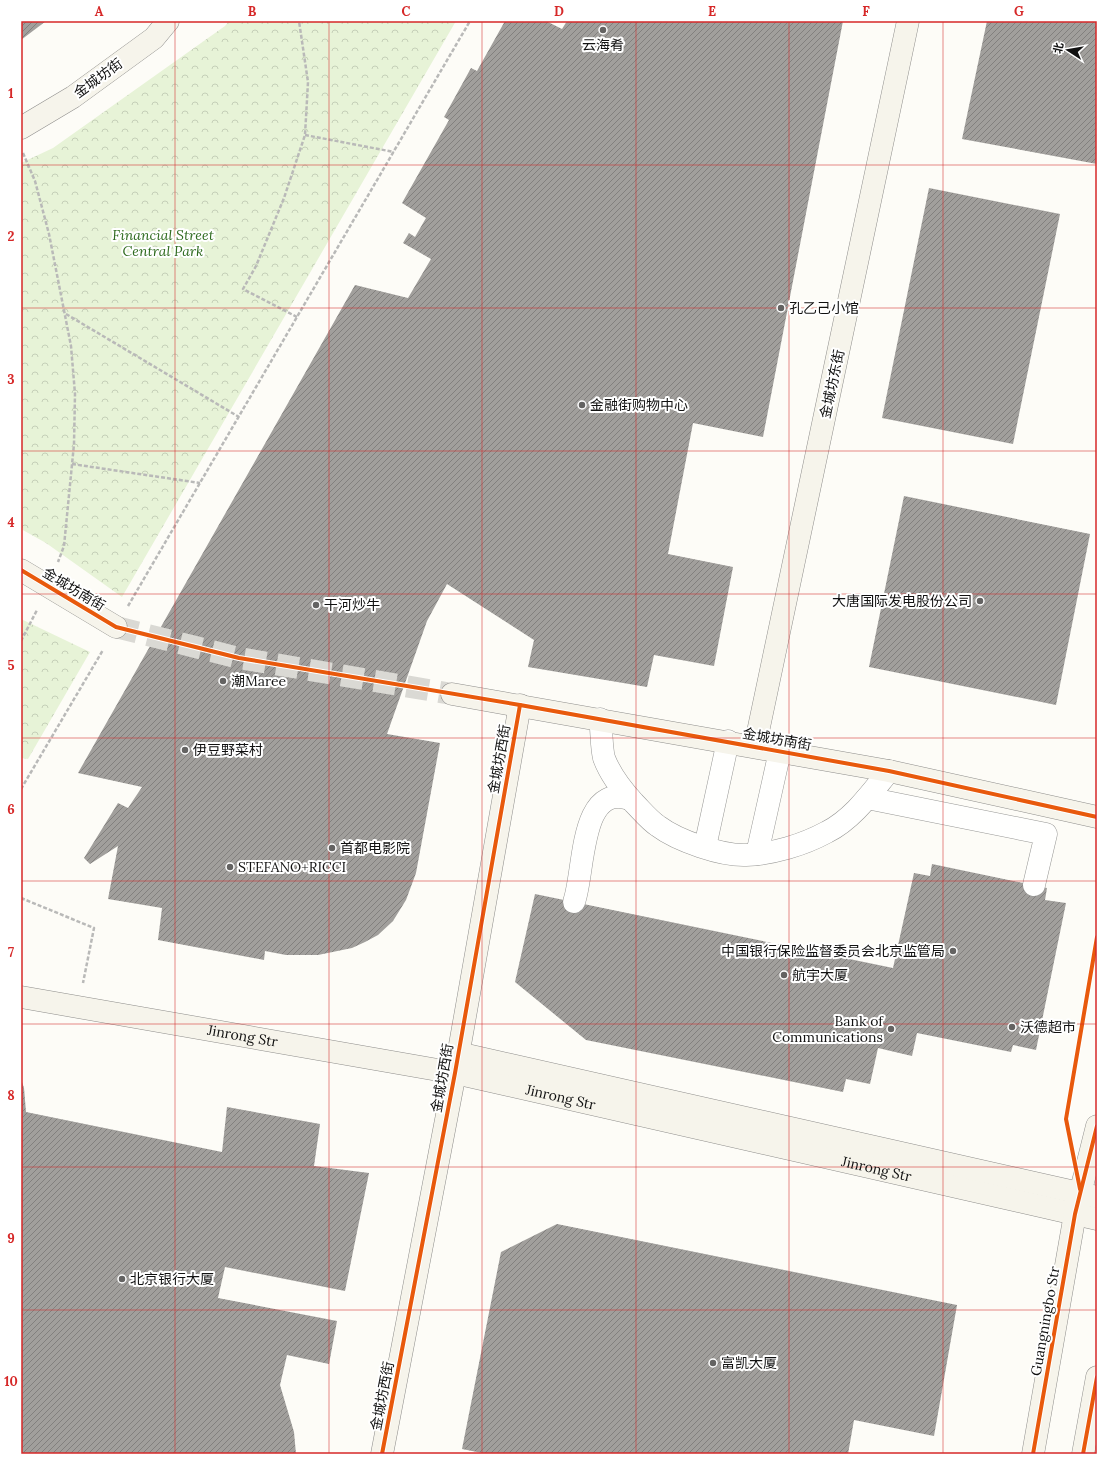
<svg xmlns="http://www.w3.org/2000/svg" width="1118" height="1475" font-family="Lora,'Noto Sans SC',serif">
	<style>
		.park { fill: url(#park-crowns) }
		.building { fill: url(#building-hatch) }
		.lines { fill: none; stroke-linecap: round; stroke-linejoin: round }
		.secondary-tunnel { stroke: #dad9d4; stroke-width: 22; stroke-dasharray: 22 11; stroke-linecap: butt }
		.street-casing { stroke: #979795; stroke-width: 23 }
		.secondary-casing { stroke: #8e8d8b; stroke-width: 23 }
		.path { stroke: #b9b9b8; stroke-width: 2.5; stroke-dasharray: 4 2; stroke-linecap: butt }
		.street { stroke: #fffffe; stroke-width: 22 }
		.secondary { stroke: #f6f4eb; stroke-width: 22 }
		.cycleway-casing { stroke: #fff; stroke-width: 6 }
		.cycleway { stroke: #e8590c; stroke-width: 4 }
		.grid { fill: none; stroke: #d62828; stroke-width: 1; stroke-opacity: 0.55 }
		.poi-dot { fill: #646362; stroke: #fff; stroke-width: 1.5 }
		.labels { text-anchor: middle; dominant-baseline: central; stroke-width: 4; stroke-linejoin: round; paint-order: stroke }
		.poi-label { font-size: 14px; fill: #111; stroke: #fff; text-anchor: start }
		.street-label { font-size: 14px; fill: #111; stroke: #fff }
		.park-label { font-size: 14px; font-style: italic; fill: #2f6b1f; stroke: #fff }
		.neatline { fill: none; stroke: #d62828; stroke-width: 1.5 }
		.grid-label { font-size: 13px; text-anchor: middle; font-weight: bold; fill: #d62828 }
	</style>
	<defs>
		<pattern id="park-crowns" width="20" height="18" patternUnits="userSpaceOnUse"><rect width="20" height="18" fill="#e7f3d7"/><path d="M2 6a3 3 0 1 1 6 0M12 15a3 3 0 1 1 6 0" fill="none" stroke="#c5cfb8"/></pattern>
		<pattern id="building-hatch" width="6" height="6" patternUnits="userSpaceOnUse"><rect width="6" height="6" fill="#a19f9c"/><path d="M-1 1l2-2M0 6l6-6M5 7l2-2" fill="none" stroke="#82807e"/></pattern>
	</defs>
	<rect width="100%" height="100%" fill="#fdfcf7"/>
	<g class="park">
		<path d="M 229,21 L 456,21 L 122,597 L 46,543 L 21,529 L 21,163 L 53,148 L 225,26 Z"/>
		<path d="M 21,619 L 90,652 L 28,759 L 21,758 Z"/>
	</g>
	<g class="building">
		<path d="M 21,21 L 46,21 L 21,40 Z"/>
		<path d="M 505,21 L 546,21 L 562,29 L 567,21 L 843,21 L 763,437 L 693,423 L 668,554 L 733,567 L 714,666 L 654,655 L 647,687 L 528,667 L 534,640 L 447,584 L 427,621 L 387,734 L 440,743 L 416,873 L 406,900 L 393,921 L 378,935 L 365,942 L 352,948 L 318,955 L 286,955 L 265,951 L 264,960 L 158,940 L 162,908 L 108,899 L 118,846 L 90,864 L 84,858 L 118,803 L 128,808 L 142,787 L 78,773 L 355,285 L 408,298 L 431,259 L 403,243 L 409,233 L 415,237 L 426,218 L 402,203 L 449,120 L 444,117 L 471,68 L 477,71 Z"/>
		<path d="M 987,21 L 1097,21 L 1097,164 L 962,139 Z"/>
		<path d="M 929,188 L 1060,214 L 1013,444 L 882,418 Z"/>
		<path d="M 904,496 L 1090,534 L 1056,705 L 869,667 Z"/>
		<path d="M 932,864 L 1047,888 L 1045,900 L 1066,903 L 1036,1050 L 1013,1045 L 1011,1052 L 917,1033 L 912,1056 L 878,1048 L 870,1084 L 846,1079 L 843,1092 L 586,1040 L 515,982 L 535,894 L 893,968 L 914,873 L 930,876 Z"/>
		<path d="M 21,1079 L 24,1088 L 26,1112 L 222,1152 L 227,1107 L 320,1124 L 314,1166 L 369,1173 L 345,1291 L 225,1267 L 218,1298 L 337,1321 L 329,1364 L 287,1355 L 280,1385 L 294,1432 L 296,1454 L 21,1454 Z"/>
		<path d="M 557,1224 L 957,1305 L 934,1436 L 854,1420 L 848,1454 L 487,1454 L 462,1449 L 501,1252 Z"/>
	</g>
	<g class="lines">
		<path class="secondary-tunnel" d="M 116,627 L 239,658 L 452,694"/>
		<g class="street-casing">
			<g id="street">
				<path d="M 600,719 C 602,731 601,746 604,758 C 610,774 623,791 634,803 C 642,811 649,820 658,826 C 678,841 722,856 746,855 C 773,854 803,845 827,832 C 853,819 871,793 889,771"/>
				<path d="M 867,798 L 1046,834 L 1034,885"/>
				<path d="M 705,847 L 728,741"/>
				<path d="M 757,854 L 780,751"/>
				<path d="M 574,902 C 585,872 579,782 630,799"/>
			</g>
		</g>
		<g class="secondary-casing">
			<g id="secondary">
				<path d="M 21,128 L 73,97 L 154,38 L 168,21"/>
				<path d="M 21,570 L 116,627"/>
				<path d="M 452,694 L 889,771 L 1097,817"/>
				<path d="M 755,746 L 908,21"/>
				<path id="s1" d="M 21,997 L 455,1073 L 1097,1219"/>
				<path d="M 458,1053 L 1097,1197"/>
				<path d="M 382,1454 L 455,1073 L 520,705"/>
				<path d="M 1033,1454 L 1075,1214 L 1097,1126"/>
				<path d="M 1083,1454 L 1097,1377"/>
			</g>
		</g>
		<g class="path">
			<path d="M 305,135 L 394,152"/>
			<path d="M 23,153 L 35,181 L 49,234 L 71,346 L 75,394 L 74,444 L 64,546 L 58,562"/>
			<path d="M 66,314 L 239,417"/>
			<path d="M 297,317 L 243,289 L 256,266 L 284,198 L 305,135 L 308,82 L 299,21"/>
			<path d="M 72,464 L 200,483"/>
			<path d="M 128,606 L 470,21"/>
			<path d="M 21,641 L 37,610"/>
			<path d="M 21,789 L 103,650"/>
			<path d="M 21,898 L 94,928 L 83,983"/>
		</g>
		<use href="#street" class="street"/>
		<use href="#secondary" class="secondary"/>
		<g class="cycleway-casing">
			<g id="cycleway">
				<path d="M 21,570 L 116,627 L 239,658 L 520,705 L 889,771 L 1097,817"/>
				<path d="M 1080,1189 L 1066,1119 L 1097,937"/>
				<path d="M 382,1454 L 455,1073 L 520,705"/>
				<path d="M 1033,1454 L 1075,1214 L 1097,1126"/>
				<path d="M 1083,1454 L 1097,1377"/>
			</g>
		</g>
		<use href="#cycleway" class="cycleway"/>
	</g>
	<path class="grid" d="M 175,21 L 175,1454M 329,21 L 329,1454M 482,21 L 482,1454M 636,21 L 636,1454M 789,21 L 789,1454M 943,21 L 943,1454M 21,165 L 1097,165M 21,308 L 1097,308M 21,451 L 1097,451M 21,594 L 1097,594M 21,738 L 1097,738M 21,881 L 1097,881M 21,1024 L 1097,1024M 21,1167 L 1097,1167M 21,1310 L 1097,1310"/>
	<g class="poi-dot">
		<circle cx="603" cy="30" r="4"/>
		<circle cx="781" cy="308" r="4"/>
		<circle cx="582" cy="405" r="4"/>
		<circle cx="980" cy="601" r="4"/>
		<circle cx="316" cy="605" r="4"/>
		<circle cx="223" cy="681" r="4"/>
		<circle cx="185" cy="750" r="4"/>
		<circle cx="332" cy="848" r="4"/>
		<circle cx="230" cy="867" r="4"/>
		<circle cx="953" cy="951" r="4"/>
		<circle cx="784" cy="975" r="4"/>
		<circle cx="1012" cy="1027" r="4"/>
		<circle cx="891" cy="1029" r="4"/>
		<circle cx="122" cy="1279" r="4"/>
		<circle cx="713" cy="1363" r="4"/>
	</g>
	<g class="labels">
		<g class="poi-label">
			<text x="603" y="45" text-anchor="middle">云海肴</text>
			<text x="789" y="308">孔乙己小馆</text>
			<text x="590" y="405">金融街购物中心</text>
			<text x="972" y="601" text-anchor="end">大唐国际发电股份公司</text>
			<text x="324" y="605">干河炒牛</text>
			<text x="231" y="681">潮Maree</text>
			<text x="193" y="750">伊豆野菜村</text>
			<text x="340" y="848">首都电影院</text>
			<text x="238" y="867">STEFANO+RICCI</text>
			<text x="945" y="951" text-anchor="end">中国银行保险监督委员会北京监管局</text>
			<text x="792" y="975">航宇大厦</text>
			<text x="883" y="1021" text-anchor="end">Bank of<tspan x="883" dy="16">Communications</tspan></text>
			<text x="1020" y="1027">沃德超市</text>
			<text x="130" y="1279">北京银行大厦</text>
			<text x="721" y="1363">富凯大厦</text>
		</g>
		<g class="street-label">
			<text transform="translate(98 78) rotate(-36)">金城坊街</text>
			<text transform="translate(832 384) rotate(-78)">金城坊东街</text>
			<text transform="translate(74 589) rotate(31)">金城坊南街</text>
			<text transform="translate(777 739) rotate(10)">金城坊南街</text>
			<text transform="translate(499 759) rotate(-80)">金城坊西街</text>
			<text stroke="none"><textPath href="#s1" startOffset="225">Jinrong Str</textPath></text>
			<text transform="translate(442 1078) rotate(-80)">金城坊西街</text>
			<text stroke="none"><textPath href="#s1" startOffset="549">Jinrong Str</textPath></text>
			<text stroke="none"><textPath href="#s1" startOffset="873">Jinrong Str</textPath></text>
			<text transform="translate(1045 1321) rotate(-80)">Guangningbo Str</text>
			<text transform="translate(382 1396) rotate(-79)">金城坊西街</text>
		</g>
		<g class="park-label">
			<text x="163" y="235">Financial Street<tspan x="163" dy="16">Central Park</tspan></text>
		</g>
	</g>
	<rect width="1118" height="1475" fill="none" stroke="#ffffff" stroke-width="44"/>
	<g transform="translate(1068 50) rotate(282)" stroke="#ffffff" stroke-width="3" paint-order="stroke">
	<path d="M0-3L7 15L0 10L-7 15Z" fill="#111111"/>
	<text y="-6" font-size="11" font-weight="bold" text-anchor="middle" fill="#111111">北</text>
	</g>
	<rect x="22" y="22" width="1074" height="1431" class="neatline"/>
	<g class="grid-label">
		<text x="99" y="16">A</text>
		<text x="252" y="16">B</text>
		<text x="406" y="16">C</text>
		<text x="559" y="16">D</text>
		<text x="712" y="16">E</text>
		<text x="866" y="16">F</text>
		<text x="1019" y="16">G</text>
		<text x="11" y="98">1</text>
		<text x="11" y="241">2</text>
		<text x="11" y="384">3</text>
		<text x="11" y="527">4</text>
		<text x="11" y="670">5</text>
		<text x="11" y="814">6</text>
		<text x="11" y="957">7</text>
		<text x="11" y="1100">8</text>
		<text x="11" y="1243">9</text>
		<text x="11" y="1386">10</text>
	</g>
</svg>
